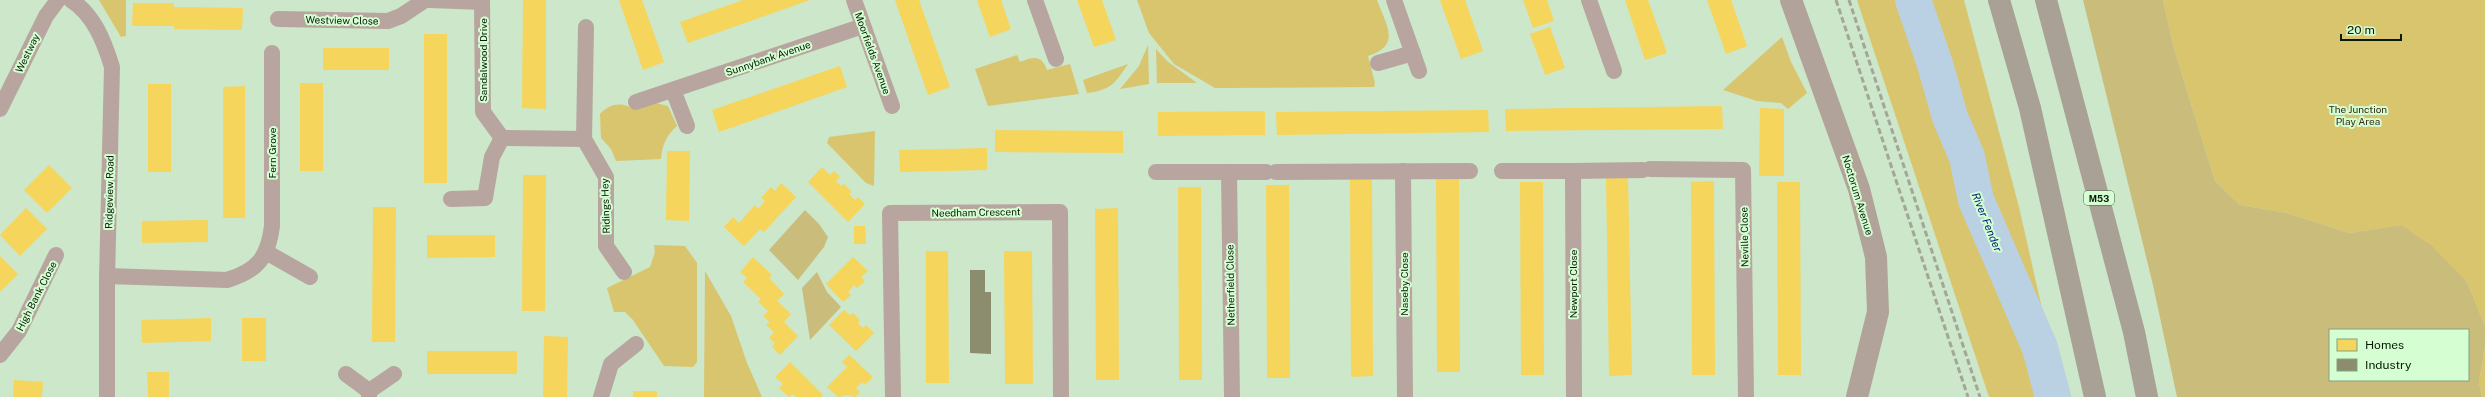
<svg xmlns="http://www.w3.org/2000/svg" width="2485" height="397" font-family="'Public Sans',sans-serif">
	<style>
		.green { fill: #d9c56e }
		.forest { fill: #cabd7b; fill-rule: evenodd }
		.homes { fill: #f6d55c }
		.industry { fill: #8c8c6e }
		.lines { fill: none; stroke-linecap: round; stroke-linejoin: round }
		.river { stroke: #bad1e4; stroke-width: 36 }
		.street { stroke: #b8a59f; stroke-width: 16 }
		.secondary { stroke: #b2a39a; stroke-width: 22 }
		.highway { stroke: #a9a196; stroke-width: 22 }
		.rail { stroke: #a3a698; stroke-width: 3; stroke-dasharray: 6 3; stroke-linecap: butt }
		.labels { text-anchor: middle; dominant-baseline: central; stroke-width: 4; stroke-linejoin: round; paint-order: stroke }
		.shield { fill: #d5fed2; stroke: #455e43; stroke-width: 1 }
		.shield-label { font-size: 9px; font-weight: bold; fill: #071a06 }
		.street-label { font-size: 10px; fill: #071a06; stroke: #d5fed2 }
		.park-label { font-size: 10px; fill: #352a16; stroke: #d5fed2 }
		.water-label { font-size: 11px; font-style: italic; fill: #012578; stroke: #d5fed2 }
	</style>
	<rect width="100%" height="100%" fill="#cce7c9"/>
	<g class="green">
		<path d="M 99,0 L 126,0 L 126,36 L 121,37 Z"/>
		<path d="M 1137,0 L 1377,0 C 1386,25 1402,45 1368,56 L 1375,83 L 1374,87 L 1215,88 L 1174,64 L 1149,33 Z"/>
		<path d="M 1857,0 L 1964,0 L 2019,207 L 2062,397 L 1989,397 Z"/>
		<path d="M 2163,0 L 2485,0 L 2485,326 L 2467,282 L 2401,225 L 2349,233 L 2287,213 L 2240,205 L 2215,181 L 2174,49 Z"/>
		<path d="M 1782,37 L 1791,62 L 1807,93 L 1788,109 L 1781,103 L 1757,101 L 1723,90 Z"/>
		<path d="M 1148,45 L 1149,84 L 1120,89 L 1139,66 Z"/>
		<path d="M 1156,49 L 1167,61 L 1197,83 L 1157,83 Z"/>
		<path d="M 1017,55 L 1020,62 C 1034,56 1042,55 1047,70 L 1070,64 L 1079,94 L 988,106 L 975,69 Z"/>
		<path d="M 1128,64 C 1115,84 1110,90 1087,93 L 1083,80 Z"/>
		<path d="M 656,103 L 668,106 L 677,126 C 666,135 662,146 661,159 L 616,161 L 611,149 L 601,138 L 600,114 C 611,102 623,102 636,110 Z"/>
		<path d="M 875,131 L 874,186 L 866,183 L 827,143 L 829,137 Z"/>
		<path d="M 654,245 L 685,246 L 697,263 L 697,362 L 693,367 L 664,366 L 633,320 L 625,312 L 614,312 L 607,288 L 650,267 L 655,252 Z"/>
		<path d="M 705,271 L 731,316 L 747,363 L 762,397 L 704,397 Z"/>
		<path d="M 2485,346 L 2485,397 L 2482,397 L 2479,382 Z"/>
	</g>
	<g class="forest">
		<path d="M 2083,0 L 2163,0 L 2174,49 L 2215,181 L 2240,205 L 2287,213 L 2349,233 L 2401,225 L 2432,246 L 2467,282 L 2485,326 L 2485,346 L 2479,382 L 2482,397 L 2177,397 L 2153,285 ZM 2330,330 L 2468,330 L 2468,380 L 2330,380 Z"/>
		<path d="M 805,210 L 819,224 L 828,237 L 824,247 L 798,280 L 769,250 Z"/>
		<path d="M 817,272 L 827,292 L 841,307 L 810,340 L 802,288 Z"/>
	</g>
	<g class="homes">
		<path d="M 523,0 L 546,0 L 546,109 L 522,108 Z"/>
		<path d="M 619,0 L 642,0 L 664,62 L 643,70 Z"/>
		<path d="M 743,0 L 810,0 L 688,43 L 680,22 Z"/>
		<path d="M 895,0 L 919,0 L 950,87 L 928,95 Z"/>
		<path d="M 977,0 L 1001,0 L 1011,29 L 990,37 Z"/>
		<path d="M 1077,0 L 1102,0 L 1116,40 L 1094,47 Z"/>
		<path d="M 1440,0 L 1465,0 L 1483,51 L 1461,59 Z"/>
		<path d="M 1523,0 L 1547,0 L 1554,21 L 1533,28 Z"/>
		<path d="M 1625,0 L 1648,0 L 1667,53 L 1645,60 Z"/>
		<path d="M 1707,0 L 1731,0 L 1747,46 L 1726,54 Z"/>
		<path d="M 133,3 L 174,3 L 174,7 L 243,8 L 242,30 L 174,29 L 174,26 L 132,26 Z"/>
		<path d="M 1550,27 L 1565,68 L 1545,75 L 1530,34 Z"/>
		<rect x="424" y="34" width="23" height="149"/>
		<rect x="323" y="48" width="66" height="22"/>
		<path d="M 840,66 L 847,87 L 719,132 L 712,110 Z"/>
		<rect x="300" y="83" width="23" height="88"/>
		<rect x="148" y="84" width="23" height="88"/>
		<path d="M 245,86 L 245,218 L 223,218 L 223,87 Z"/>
		<path d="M 1722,106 L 1723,129 L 1506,131 L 1505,109 Z"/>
		<path d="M 1760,108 L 1784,109 L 1784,176 L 1759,176 Z"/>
		<path d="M 1488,110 L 1489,132 L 1277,135 L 1276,112 Z"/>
		<path d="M 1265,111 L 1265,135 L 1158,136 L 1158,112 Z"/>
		<path d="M 995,130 L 1123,131 L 1123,153 L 995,152 Z"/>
		<path d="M 987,148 L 987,170 L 900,172 L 899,150 Z"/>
		<path d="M 667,151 L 690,151 L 689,221 L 666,220 Z"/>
		<path d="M 49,165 L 72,188 L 47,213 L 24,190 Z"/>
		<path d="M 822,167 L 830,175 L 834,171 L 840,177 L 836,181 L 841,186 L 844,184 L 852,192 L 849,194 L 855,200 L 858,197 L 865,204 L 848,222 L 808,182 Z"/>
		<path d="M 523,175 L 546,175 L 545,311 L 522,311 Z"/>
		<path d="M 1606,177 L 1628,178 L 1632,375 L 1609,376 Z"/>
		<path d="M 1350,179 L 1372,179 L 1373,376 L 1351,377 Z"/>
		<path d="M 1436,179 L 1459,179 L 1460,372 L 1437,372 Z"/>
		<path d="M 1714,181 L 1715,375 L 1692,375 L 1691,182 Z"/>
		<path d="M 1520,182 L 1543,182 L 1544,375 L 1521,375 Z"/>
		<path d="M 1777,182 L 1800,182 L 1801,375 L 1778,375 Z"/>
		<path d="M 781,183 L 796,197 L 764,232 L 760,229 L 744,246 L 724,227 L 733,217 L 739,223 L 755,205 L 758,209 L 765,201 L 761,198 L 771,187 L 775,191 Z"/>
		<path d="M 1266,185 L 1289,185 L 1290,378 L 1267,378 Z"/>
		<path d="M 1178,187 L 1201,187 L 1202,380 L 1179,380 Z"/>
		<path d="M 373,207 L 396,207 L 395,342 L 372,342 Z"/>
		<path d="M 26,208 L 47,229 L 20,256 L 0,235 Z"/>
		<path d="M 1118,208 L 1119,380 L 1096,380 L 1095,209 Z"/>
		<path d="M 208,220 L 208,242 L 142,243 L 142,221 Z"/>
		<path d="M 854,226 L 865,226 L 866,244 L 854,244 Z"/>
		<path d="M 427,235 L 495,235 L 495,257 L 427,258 Z"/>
		<path d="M 926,251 L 948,251 L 949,383 L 926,383 Z"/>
		<path d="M 1004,251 L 1032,251 L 1033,384 L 1005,384 Z"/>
		<path d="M 0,256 L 18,274 L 0,292 Z"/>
		<path d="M 753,257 L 772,275 L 769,278 L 784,294 L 777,301 L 791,314 L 784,322 L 798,336 L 780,355 L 772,347 L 775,343 L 769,338 L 774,332 L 766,325 L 770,322 L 763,316 L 768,311 L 758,302 L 761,299 L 743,282 L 747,278 L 740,272 Z"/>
		<path d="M 853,257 L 868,271 L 861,277 L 865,281 L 857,288 L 854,285 L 848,292 L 851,295 L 843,302 L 826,284 Z"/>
		<path d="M 844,310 L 850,315 L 853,313 L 860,320 L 858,323 L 863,328 L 866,325 L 874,333 L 856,351 L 829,325 Z"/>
		<path d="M 211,318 L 211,341 L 142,343 L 141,320 Z"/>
		<rect x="242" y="318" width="24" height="43"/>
		<path d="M 544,336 L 568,337 L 567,397 L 543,397 Z"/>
		<rect x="427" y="351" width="90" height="23"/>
		<path d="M 849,355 L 873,377 L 865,385 L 862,382 L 856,388 L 860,392 L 855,397 L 848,395 L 838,397 L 827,387 L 847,367 L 842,362 Z"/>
		<path d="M 790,362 L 823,395 L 821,397 L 796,397 L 793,394 L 789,397 L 779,388 L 783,384 L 775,377 Z"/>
		<path d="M 147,372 L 169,372 L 169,397 L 148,397 Z"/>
		<path d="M 14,380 L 43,382 L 42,397 L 13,397 Z"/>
		<rect x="633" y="391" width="24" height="6"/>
	</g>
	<path class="industry" d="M 970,270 L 985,270 L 985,292 L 991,292 L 991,354 L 970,353 Z"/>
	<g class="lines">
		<path class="river" d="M 1913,0 L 1935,64 L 1950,117 L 1967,157 L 1976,200 L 2040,348 L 2053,397"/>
		<g class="street">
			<path d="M 71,0 C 94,15 104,41 112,67 L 107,280 L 107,397"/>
			<path d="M 430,0 L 482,2"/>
			<path d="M 482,0 L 483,112 L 502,138"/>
			<path d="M 854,0 L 892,106"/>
			<path d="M 1035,0 L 1056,59"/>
			<path d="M 1394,0 L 1419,71"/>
			<path d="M 1589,0 L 1614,71"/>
			<path d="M 278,19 L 388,21 L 401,16 L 425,0"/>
			<path d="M 1378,63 L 1413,53"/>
			<path d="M 673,90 L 687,126"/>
			<path d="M 636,102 L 863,26"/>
			<path d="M 0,109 L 46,16 L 58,0"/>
			<path d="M 502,138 L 584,139 L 606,177 L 606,246 L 624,272"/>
			<path d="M 584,139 L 586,27"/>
			<path d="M 1650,169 L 1743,170 L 1746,397"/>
			<path d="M 1403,171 L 1405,397"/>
			<path d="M 1502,171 L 1573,171 L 1574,397"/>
			<path d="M 1573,171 L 1643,170"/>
			<path d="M 1156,172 L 1266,172"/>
			<path d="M 1229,172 L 1232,397"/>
			<path d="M 1276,172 L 1470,171"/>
			<path d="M 451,199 L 485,198 L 492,157 L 502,138"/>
			<path d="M 266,252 L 310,277"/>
			<path d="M 107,276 L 227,280 C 257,271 268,258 272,226 L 272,53"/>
			<path d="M 0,355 L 19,331 L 56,255"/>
			<path d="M 346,374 L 369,391 L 369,397"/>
			<path d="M 369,391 L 394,374"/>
			<path d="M 601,397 L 611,364 L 636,344"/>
			<path d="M 893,397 L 890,213 L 1060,212 L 1061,397"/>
		</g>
		<path class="secondary" d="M 1791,0 L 1859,189 L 1876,257 L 1878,312 L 1857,397"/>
		<g class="highway">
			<path d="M 1999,0 L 2030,108 L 2095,397"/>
			<path d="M 2046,0 L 2134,332 L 2147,397"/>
		</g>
		<g class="rail">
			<path d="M 1836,0 L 1968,397"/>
			<path d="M 1849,0 L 1980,397"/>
		</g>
	</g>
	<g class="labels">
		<rect class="shield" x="2084" y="191" width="30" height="14" rx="3"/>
		<g class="shield-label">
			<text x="2099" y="198">M53</text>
		</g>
		<g class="street-label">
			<text transform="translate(342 20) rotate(1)">Westview Close</text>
			<text transform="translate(27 53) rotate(-64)">Westway</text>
			<text transform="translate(873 53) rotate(70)">Moorfields Avenue</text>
			<text transform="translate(768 58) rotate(-19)">Sunnybank Avenue</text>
			<text transform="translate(483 60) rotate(-90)">Sandalwood Drive</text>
			<text transform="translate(272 153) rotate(-90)">Fern Grove</text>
			<text transform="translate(109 192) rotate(-89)">Ridgeview Road</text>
			<text transform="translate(1858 195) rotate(73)">Noctorum Avenue</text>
			<text transform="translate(605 206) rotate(-92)">Ridings Hey</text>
			<text transform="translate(976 212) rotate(-1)">Needham Crescent</text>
			<text transform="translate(1744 237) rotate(-91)">Neville Close</text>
			<text transform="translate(1404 284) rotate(-90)">Naseby Close</text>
			<text transform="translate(1573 284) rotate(-90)">Newport Close</text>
			<text transform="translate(1230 285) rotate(-91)">Netherfield Close</text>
			<text transform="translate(36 296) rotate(-63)">High Bank Close</text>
		</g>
		<g class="park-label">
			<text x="2358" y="109">The Junction<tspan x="2358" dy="12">Play Area</tspan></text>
		</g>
		<g class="water-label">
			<text transform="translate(1987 222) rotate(68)">River Fender</text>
		</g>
	</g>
	<rect x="2329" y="329" width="140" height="52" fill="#d5fed2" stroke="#83a380"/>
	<rect x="2337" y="339" width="20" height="12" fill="#f6d55c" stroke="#83a380"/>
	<text x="2365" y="349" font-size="12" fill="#071a06">Homes</text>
	<rect x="2337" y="359" width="20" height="12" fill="#8c8c6e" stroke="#83a380"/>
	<text x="2365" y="369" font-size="12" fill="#071a06">Industry</text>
	<path d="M2341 34v6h60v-6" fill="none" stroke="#071a06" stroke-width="2"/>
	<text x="2347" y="34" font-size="12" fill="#071a06" stroke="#d5fed2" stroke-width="3" paint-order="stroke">20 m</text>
</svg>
